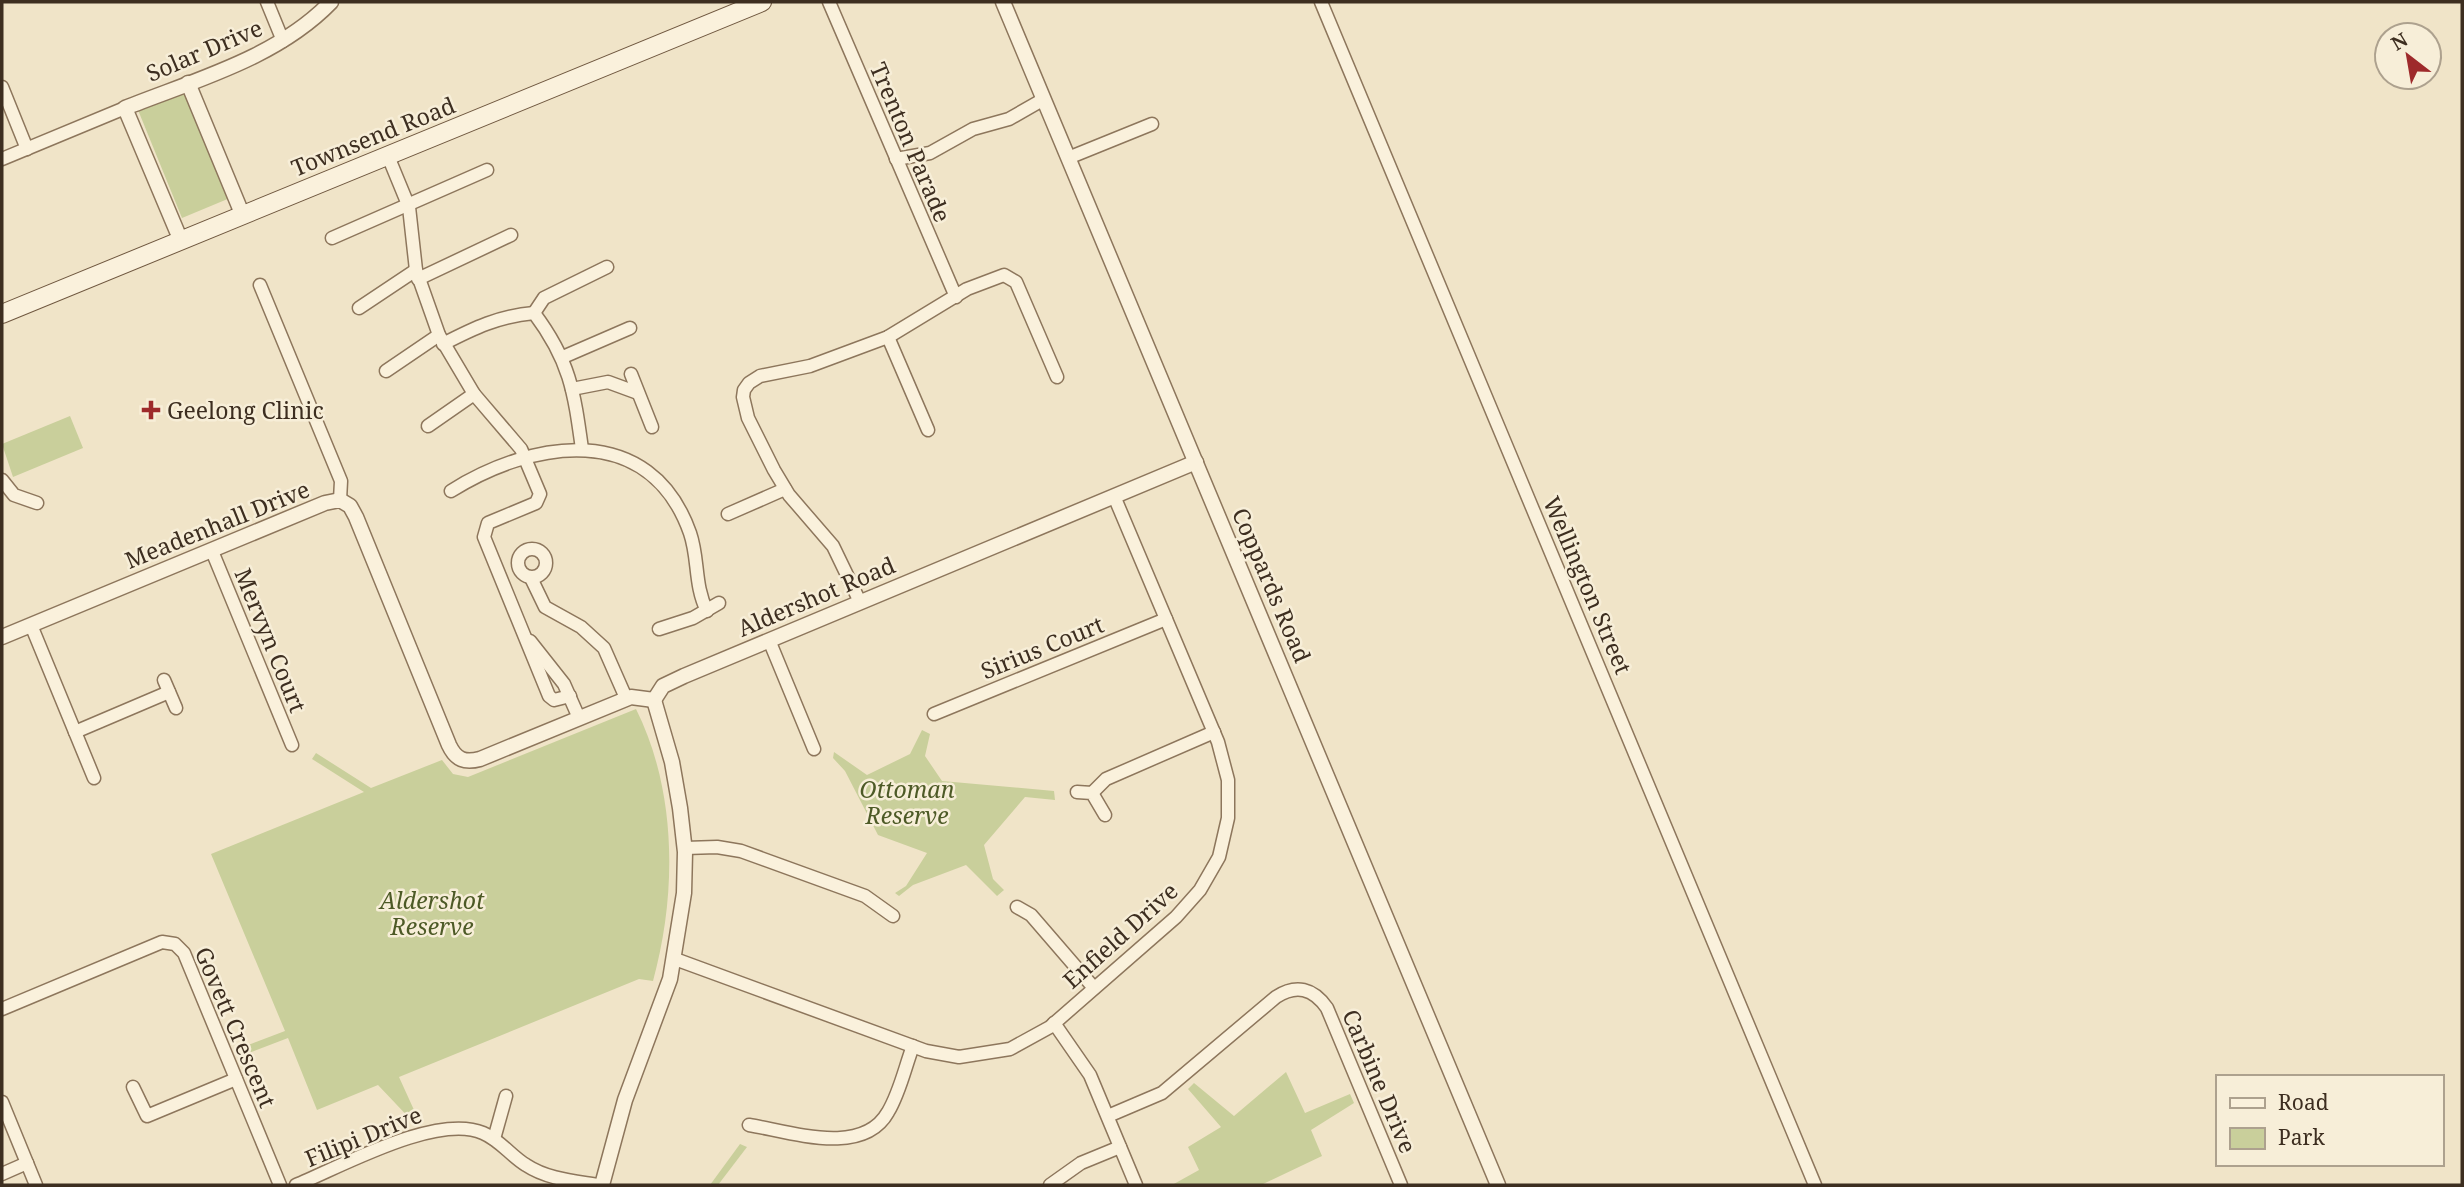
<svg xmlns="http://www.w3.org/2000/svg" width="2464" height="1187" font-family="'Noto Serif',serif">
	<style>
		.green { fill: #c9cf9b }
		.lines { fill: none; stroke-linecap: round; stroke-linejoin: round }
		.minor-casing { stroke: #8d765c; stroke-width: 15 }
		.tertiary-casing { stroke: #8d765c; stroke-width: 17 }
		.secondary-casing { stroke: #6f573f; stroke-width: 20 }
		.minor { stroke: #faf1dc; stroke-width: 12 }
		.tertiary { stroke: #faf1dc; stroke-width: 14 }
		.secondary { stroke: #faf1dc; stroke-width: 18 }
		.poi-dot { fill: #9e2a2b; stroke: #f7eed8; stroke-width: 2.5 }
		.labels { text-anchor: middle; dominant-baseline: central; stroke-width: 5; stroke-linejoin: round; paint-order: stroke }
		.street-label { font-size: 23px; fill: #3d2e20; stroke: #f7eed8 }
		.poi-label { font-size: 23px; fill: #3d2e20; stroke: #f7eed8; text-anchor: start }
		.park-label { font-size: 23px; font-style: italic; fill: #4d5a26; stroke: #f7eed8 }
	</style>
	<rect width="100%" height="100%" fill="#f0e4c8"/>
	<g class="green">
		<path d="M 186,91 L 230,198 L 182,218 L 138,110 Z"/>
		<path d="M 70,416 L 83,448 L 13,477 L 2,444 Z"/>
		<path d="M 636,709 C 677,791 677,894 653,981 L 639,979 L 399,1077 L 419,1121 L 414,1123 L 378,1085 L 317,1110 L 288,1038 L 241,1056 L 238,1049 L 285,1031 L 211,854 L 364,792 L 312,759 L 316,753 L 371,788 L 442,760 L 453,774 L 468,777 Z"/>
		<path d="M 922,730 L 930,734 L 925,756 L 942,781 L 1054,791 L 1055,800 L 1025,797 L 984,845 L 993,879 L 1004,890 L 997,896 L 966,865 L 913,885 L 899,896 L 895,893 L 906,886 L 927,853 L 878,835 L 845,771 L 833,758 L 834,752 L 867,775 L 910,754 Z"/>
		<path d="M 1286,1072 L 1305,1113 L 1350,1094 L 1354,1103 L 1311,1130 L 1322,1156 L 1261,1185 L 1172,1185 L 1199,1170 L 1188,1147 L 1221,1127 L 1188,1089 L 1194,1083 L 1234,1116 Z"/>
		<path d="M 740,1144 L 747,1147 L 718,1185 L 710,1185 Z"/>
	</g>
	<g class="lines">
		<g class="minor-casing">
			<g id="minor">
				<path d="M 267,2 L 283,41"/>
				<path d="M 829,2 L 956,297"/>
				<path d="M 1321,2 L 1815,1185"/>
				<path d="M 2,87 L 27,149"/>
				<path d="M 388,156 L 409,207 L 416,270 L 439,335 L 474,394 L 521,449 L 540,494 L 536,503 L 488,523 L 484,537 L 549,696 L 554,700 L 570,696"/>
				<path d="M 1068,158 L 1152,124"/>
				<path d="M 2,159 L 125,108"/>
				<path d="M 896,159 L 930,153 L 973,129 L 1009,119 L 1044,99"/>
				<path d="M 332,238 L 487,170"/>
				<path d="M 418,279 L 511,235"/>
				<path d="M 260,285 L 341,481 L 340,500"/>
				<path d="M 359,308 L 416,270"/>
				<path d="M 534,313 L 544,298 L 607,267"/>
				<path d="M 888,337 L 928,430"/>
				<path d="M 443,344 C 474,328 499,316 534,313 C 570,361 574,391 582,449"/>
				<path d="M 563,357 L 630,328"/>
				<path d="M 386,371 L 439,335"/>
				<path d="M 631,374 L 652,427"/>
				<path d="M 572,389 L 608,382 L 638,393"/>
				<path d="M 428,426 L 474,394"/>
				<path d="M 2,480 L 14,495 L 37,503"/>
				<path d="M 451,491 C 532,440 650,420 690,533 C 699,559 694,585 707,611"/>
				<path d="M 728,514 L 785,489"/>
				<circle cx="532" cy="563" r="14"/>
				<path d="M 212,551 L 292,745"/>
				<path d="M 531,578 L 545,607 L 581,627 L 604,648 L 626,698"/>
				<path d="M 860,602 L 833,546 L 789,495 L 774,470 L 748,418 L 743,397 L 744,390 L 749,383 L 760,376 L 810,366 L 888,337 L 967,289 L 1004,275 L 1016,282 L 1057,377"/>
				<path d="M 31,625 L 94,778"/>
				<path d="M 659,629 L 693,618 L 719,603"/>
				<path d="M 769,640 L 814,749"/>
				<path d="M 530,641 L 564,684 L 579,718"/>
				<path d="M 164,680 L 176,708"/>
				<path d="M 934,714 L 1166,619"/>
				<path d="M 75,732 L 169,692"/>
				<path d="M 1077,792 L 1092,793 L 1105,815"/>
				<path d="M 1092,793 L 1106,779 L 1214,732"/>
				<path d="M 685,848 L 717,847 L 741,851 L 865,896 L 893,916"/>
				<path d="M 1017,907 L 1031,915 L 1094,988"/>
				<path d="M 675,959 L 926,1051 L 959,1057 L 1010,1049 L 1050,1027 L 1176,917 L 1200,890 L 1219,857 L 1228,818 L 1228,780 L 1218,742 L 1114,496"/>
				<path d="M 2,1009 L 162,942 L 175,944 L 184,953 L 280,1185"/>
				<path d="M 1054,1023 L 1090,1075 L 1136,1185"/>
				<path d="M 133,1087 L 147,1116 L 236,1079"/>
				<path d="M 2,1102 L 36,1185"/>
				<path d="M 1108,1116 L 1162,1093 L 1276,997 C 1296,984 1313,988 1327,1008 L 1401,1185"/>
				<path d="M 749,1125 C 791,1132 863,1157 888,1112 C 900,1092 905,1067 913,1046"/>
				<path d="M 494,1139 L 506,1096"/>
				<path d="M 2,1174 L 27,1163"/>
				<path d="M 296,1185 C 342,1166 437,1113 483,1133 C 500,1140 511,1156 526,1165 C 547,1179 574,1181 598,1185"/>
				<path d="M 1050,1185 L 1081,1163 L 1120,1147"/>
			</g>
		</g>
		<g class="tertiary-casing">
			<g id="tertiary">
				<path d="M 1003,2 L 1498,1185"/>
				<path d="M 188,83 L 243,216"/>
				<path d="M 181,241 L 125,108 C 195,80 277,58 331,2"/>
				<path d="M 2,637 L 325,503 L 340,500 L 350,506 L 356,517 L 449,745 C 456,760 465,763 480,759 L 631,697 L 654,700"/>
				<path d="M 654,700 L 663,686 L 684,676 L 1196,462"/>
				<path d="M 602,1185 L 625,1100 L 670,979 L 684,893 L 685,852 L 680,808 L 672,762 L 654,700"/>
			</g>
		</g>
		<g class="secondary-casing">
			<path id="secondary" d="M 2,314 L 762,2"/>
		</g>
		<use href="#minor" class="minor"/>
		<use href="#tertiary" class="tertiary"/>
		<use href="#secondary" class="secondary"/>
	</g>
	<path class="poi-dot" d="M147.5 399.5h7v7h7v7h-7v7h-7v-7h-7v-7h7z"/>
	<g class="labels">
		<g class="street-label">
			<text transform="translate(204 50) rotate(-23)">Solar Drive</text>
			<text transform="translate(373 136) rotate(-22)">Townsend Road</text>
			<text transform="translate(911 142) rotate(67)">Trenton Parade</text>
			<text transform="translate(217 524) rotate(-22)">Meadenhall Drive</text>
			<text transform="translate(1272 585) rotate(67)">Coppards Road</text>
			<text transform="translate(1588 585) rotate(67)">Wellington Street</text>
			<text transform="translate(816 596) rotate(-23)">Aldershot Road</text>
			<text transform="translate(271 640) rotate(68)">Mervyn Court</text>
			<text transform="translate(1042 647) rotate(-22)">Sirius Court</text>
			<text transform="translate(1120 935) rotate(-42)">Enfield Drive</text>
			<text transform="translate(236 1027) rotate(67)">Govett Crescent</text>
			<text transform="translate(1380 1081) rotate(67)">Carbine Drive</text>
			<text transform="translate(363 1136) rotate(-22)">Filipi Drive</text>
		</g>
		<g class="poi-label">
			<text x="167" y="410">Geelong Clinic</text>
		</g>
		<g class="park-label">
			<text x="907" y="789">Ottoman<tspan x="907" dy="26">Reserve</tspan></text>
			<text x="432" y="900">Aldershot<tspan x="432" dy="26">Reserve</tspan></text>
		</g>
	</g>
	<rect width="2464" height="1187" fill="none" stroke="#3d2e20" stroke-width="7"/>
	<rect x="2216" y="1075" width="228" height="91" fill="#f7eed8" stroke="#ada18e" stroke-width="2"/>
	<rect x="2230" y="1098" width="35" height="10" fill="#faf1dc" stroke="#ada18e" stroke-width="2"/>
	<text x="2278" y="1110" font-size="21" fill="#3d2e20">Road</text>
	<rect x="2230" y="1128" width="35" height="21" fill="#c9cf9b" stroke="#ada18e" stroke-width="2"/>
	<text x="2278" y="1145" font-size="21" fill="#3d2e20">Park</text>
	<g transform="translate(2408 56) rotate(329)"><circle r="33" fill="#f7eed8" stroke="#ada18e" stroke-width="2"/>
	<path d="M0-5L12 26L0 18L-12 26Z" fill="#9e2a2b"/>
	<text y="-10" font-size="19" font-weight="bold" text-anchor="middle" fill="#3d2e20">N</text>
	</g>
</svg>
